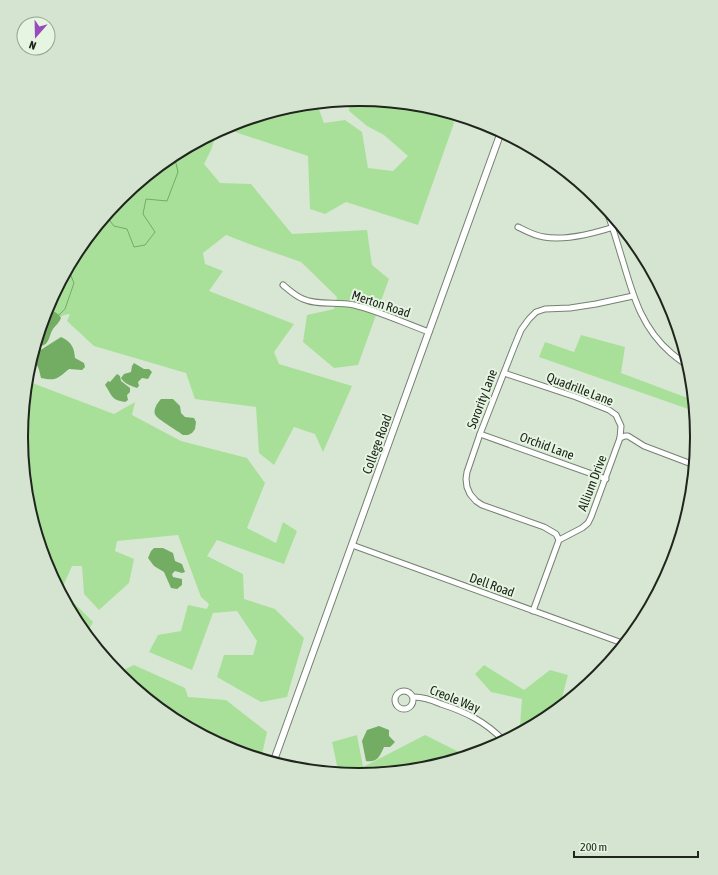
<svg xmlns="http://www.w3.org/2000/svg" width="718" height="875" font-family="'Asap Condensed',sans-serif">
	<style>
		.green { fill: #a8e099 }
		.water { fill: #73ac63 }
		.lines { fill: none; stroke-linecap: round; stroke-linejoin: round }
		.stream { stroke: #73ac63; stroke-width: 1 }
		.minor-casing { stroke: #748271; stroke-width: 7 }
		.tertiary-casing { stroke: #748271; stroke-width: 8 }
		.minor { stroke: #fff; stroke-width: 5 }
		.tertiary { stroke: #fff; stroke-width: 6 }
		.labels { text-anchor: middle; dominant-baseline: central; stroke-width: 4; stroke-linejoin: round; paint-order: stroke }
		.street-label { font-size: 13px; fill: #20251e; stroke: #e5f5e1 }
		.rim { fill: none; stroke: #20251e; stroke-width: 2 }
	</style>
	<rect width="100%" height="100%" fill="#d8e7d4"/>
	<g class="green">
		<path d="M 350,100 L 359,100 L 425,106 L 448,113 L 454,123 L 418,225 L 346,202 L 325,214 L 310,209 L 308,156 L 229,130 L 231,125 L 293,106 L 317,104 L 324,123 L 345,120 L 362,132 L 368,168 L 393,171 L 408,156 L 384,135 L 367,126 L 349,111 Z"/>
		<path d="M 217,132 L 211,150 L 204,164 L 220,183 L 251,184 L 292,234 L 367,230 L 372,265 L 389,279 L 358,365 L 334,368 L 303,342 L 307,315 L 334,309 L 337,297 L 301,262 L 252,245 L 226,235 L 203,253 L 205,264 L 223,271 L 209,291 L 294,324 L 274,352 L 279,364 L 352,386 L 323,452 L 315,434 L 294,427 L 274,465 L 259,453 L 256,407 L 195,399 L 186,373 L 94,346 L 67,321 L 70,314 L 64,315 L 40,329 L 47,308 L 78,250 L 120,198 L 171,156 Z"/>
		<path d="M 581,335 L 625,347 L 621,373 L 693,400 L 694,411 L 539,357 L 545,342 L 574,352 Z"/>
		<path d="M 27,381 L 114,414 L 135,402 L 132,415 L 181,441 L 247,458 L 265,483 L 247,528 L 276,543 L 283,522 L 297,531 L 284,564 L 217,540 L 207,556 L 243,574 L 244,599 L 275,609 L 304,638 L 287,697 L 261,702 L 217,677 L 224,655 L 253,655 L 257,641 L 237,611 L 213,613 L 192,670 L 149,652 L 158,635 L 181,631 L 188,605 L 207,609 L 209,604 L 201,597 L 178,535 L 117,541 L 115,551 L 134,559 L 129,583 L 99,610 L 84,594 L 82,566 L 72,566 L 60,593 L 47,567 L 33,520 L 30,497 L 27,496 L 21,437 Z"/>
		<path d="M 74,603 L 93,622 L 86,635 L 78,625 L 67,604 Z"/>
		<path d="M 134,665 L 185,688 L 188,697 L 226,700 L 267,732 L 261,759 L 229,750 L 192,730 L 191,727 L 170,717 L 120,676 L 117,673 Z"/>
		<path d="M 484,665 L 524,690 L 550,670 L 568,675 L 559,709 L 547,719 L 528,728 L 520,726 L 522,699 L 491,692 L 475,674 Z"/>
		<path d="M 357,735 L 363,767 L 425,735 L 467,756 L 425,769 L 359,775 L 333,773 L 338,770 L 332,742 Z"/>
	</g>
	<g class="water">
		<path d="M 55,312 L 59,315 L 61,318 C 59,323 56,325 53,329 C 48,337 50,348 35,346 L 42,323 L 44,322 L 45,316 L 49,313 Z"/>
		<path d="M 61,337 C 71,342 74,346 75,358 L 84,363 L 85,367 L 82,370 L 69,369 C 57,379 56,381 41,378 C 39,370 39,364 31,361 L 34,350 L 39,351 Z"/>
		<path d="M 134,363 L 144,369 L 149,369 L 152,372 L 148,379 L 142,378 L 138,382 L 139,386 L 137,388 C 132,386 124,384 121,378 L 124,374 L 131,372 L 132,366 Z"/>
		<path d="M 117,374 L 120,376 L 121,381 L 130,388 L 130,392 L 127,395 L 128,400 L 125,402 C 111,400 112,395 105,385 L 108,381 L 110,382 Z"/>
		<path d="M 161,399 L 173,399 L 180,406 L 181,413 L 185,417 L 194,418 L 196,422 L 195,429 L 192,433 L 188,435 L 183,435 C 178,431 159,420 156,416 C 152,411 157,403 161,399 Z"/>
		<path d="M 154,548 L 163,548 L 173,553 L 175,561 L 182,564 L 185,572 L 182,573 L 175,571 L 172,574 L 173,577 L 182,579 L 182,585 L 177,589 L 171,588 L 164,572 L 154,566 L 148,558 L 151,551 Z"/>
		<path d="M 379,726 L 389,730 L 389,736 L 395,742 L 390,747 L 384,747 C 380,756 377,763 366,761 L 362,741 L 367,730 Z"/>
	</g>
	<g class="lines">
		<g class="stream">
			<path d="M 106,216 L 114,226 L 127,229 L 134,247 L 145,245 L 155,232 L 143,214 L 146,199 L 167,201 L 178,172 L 174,155"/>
			<path d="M 59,315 L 65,309 L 74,283 L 68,269"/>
		</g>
		<g class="minor-casing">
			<g id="minor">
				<path d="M 606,209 C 613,227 618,246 624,265 C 634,299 643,329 671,353 C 677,358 682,362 689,366"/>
				<path d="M 518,227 C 526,231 535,236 544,237 C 565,241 599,232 620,225"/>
				<path d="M 283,285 C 289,290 295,296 303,299 C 319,306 337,301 354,305 C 379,311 404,323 429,332"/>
				<path d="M 504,373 L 576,397 L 609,410 L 616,415 L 621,426 L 620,438 L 591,517 L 588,523 L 582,528 L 559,540 L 533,611"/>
				<path d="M 480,434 L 606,479"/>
				<path d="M 620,438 L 625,436 L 628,436 L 644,446 L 681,460 L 694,465"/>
				<path d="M 559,540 L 556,534 L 544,527 L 482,505 L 476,501 L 470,494 L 467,487 L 466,479 L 467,472 L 480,434 L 514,347 L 521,330 L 529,319 L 536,312 L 545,309 L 570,308 L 596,304 L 633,296"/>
				<path d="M 352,545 L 625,644"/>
				<circle cx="404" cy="700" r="9"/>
				<path d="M 414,697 C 423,697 432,700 441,704 C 466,712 486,722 504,741"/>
			</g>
		</g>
		<g class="tertiary-casing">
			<path id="tertiary" d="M 273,763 L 501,132"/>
		</g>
		<use href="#minor" class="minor"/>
		<use href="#tertiary" class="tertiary"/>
	</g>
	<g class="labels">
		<g class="street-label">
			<text transform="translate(381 304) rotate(18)">Merton Road</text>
			<text transform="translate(580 389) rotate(21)">Quadrille Lane</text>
			<text transform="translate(482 399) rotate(-69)">Sorority Lane</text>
			<text transform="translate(377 444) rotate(-70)">College Road</text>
			<text transform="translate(547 446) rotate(20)">Orchid Lane</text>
			<text transform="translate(592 483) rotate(-69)">Allium Drive</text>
			<text transform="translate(492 585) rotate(20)">Dell Road</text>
			<text transform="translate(455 699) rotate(22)">Creole Way</text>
		</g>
	</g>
	<path d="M0 0H718V875H0ZM28 437a331 331 0 1 1 662 0a331 331 0 1 1-662 0Z" fill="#d5e4d1" fill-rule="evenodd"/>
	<path class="rim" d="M28 437a331 331 0 1 1 662 0a331 331 0 1 1-662 0Z"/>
	<g transform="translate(36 36) rotate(200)"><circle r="19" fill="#e5f5e1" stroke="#96a293"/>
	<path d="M0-3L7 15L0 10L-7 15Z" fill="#994bbc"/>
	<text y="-6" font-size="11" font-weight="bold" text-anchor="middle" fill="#20251e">N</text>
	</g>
	<path d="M574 851v6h124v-6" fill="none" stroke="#20251e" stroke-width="2"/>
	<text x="580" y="851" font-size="12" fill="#20251e" stroke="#e5f5e1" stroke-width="3" paint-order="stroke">200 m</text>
</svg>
